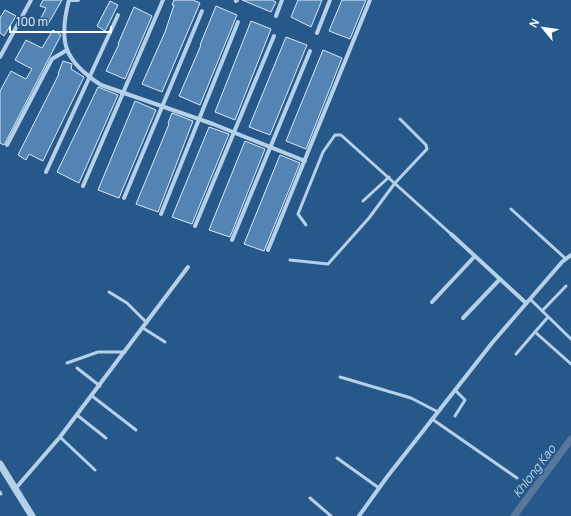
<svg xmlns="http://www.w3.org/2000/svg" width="571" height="516" font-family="Manrope,sans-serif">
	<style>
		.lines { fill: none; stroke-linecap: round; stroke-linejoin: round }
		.canal { stroke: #58789b; stroke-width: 7 }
		.building { fill: #5484b3; stroke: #d9e9f7 }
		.service { stroke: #b5d0e9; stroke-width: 3 }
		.minor { stroke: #b5d0e9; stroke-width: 4 }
		.tertiary { stroke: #b5d0e9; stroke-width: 7 }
		.labels { text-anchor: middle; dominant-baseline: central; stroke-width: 3.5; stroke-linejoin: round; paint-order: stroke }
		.water-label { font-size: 12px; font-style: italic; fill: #c1d9f1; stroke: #27588a }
	</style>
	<rect width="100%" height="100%" fill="#27588a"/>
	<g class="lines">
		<path class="canal" d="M 514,516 L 571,439"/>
	</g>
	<g class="building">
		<path d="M 43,0 L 62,0 L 47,26 L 39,22 L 46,8 L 40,6 Z"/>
		<path d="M 174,0 L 193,0 L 200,3 L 162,92 L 142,84 L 165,32 L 174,5 L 172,5 Z"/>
		<path d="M 242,0 L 272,0 L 276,2 L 271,12 Z"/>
		<path d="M 298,0 L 322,0 L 311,27 L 291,17 Z"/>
		<path d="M 342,0 L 366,0 L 350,39 L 329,31 Z"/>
		<path d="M 110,1 L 118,5 L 105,31 L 97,26 Z"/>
		<path d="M 216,6 L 237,15 L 200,105 L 179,96 L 201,45 L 200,45 Z"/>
		<path d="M 134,7 L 152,16 L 125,79 L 106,71 L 119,44 L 118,44 Z"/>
		<path d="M 5,10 L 16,16 L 4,36 L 0,33 L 0,18 Z"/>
		<path d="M 251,21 L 271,29 L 235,120 L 215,112 Z"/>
		<path d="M 53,30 L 61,35 L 4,145 L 0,143 L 0,91 L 11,71 L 26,79 L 32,69 L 15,60 L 26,40 L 42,48 Z"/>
		<path d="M 286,37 L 307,45 L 270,135 L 249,127 Z"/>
		<path d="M 323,50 L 342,58 L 306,149 L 286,141 Z"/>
		<path d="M 63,61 L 72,64 L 71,69 L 84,77 L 43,161 L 29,154 L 26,160 L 18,155 L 59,74 L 58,74 Z"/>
		<path d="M 98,87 L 118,95 L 79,183 L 57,172 Z"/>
		<path d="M 135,101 L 156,110 L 119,198 L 98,190 Z"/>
		<path d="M 172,113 L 193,121 L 158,212 L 136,204 L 169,124 L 168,123 Z"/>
		<path d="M 209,127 L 229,134 L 192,224 L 172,217 Z"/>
		<path d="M 245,141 L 265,149 L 230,237 L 209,230 Z"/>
		<path d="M 280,155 L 300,163 L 264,251 L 244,244 Z"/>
	</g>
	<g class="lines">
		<g class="service">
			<path d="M 363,201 L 389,177"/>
			<path d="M 511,209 L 566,259"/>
			<path d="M 306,225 L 298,214 L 323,152 L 335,135 L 341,135 L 451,234"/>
			<path d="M 290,260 L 328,264 L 369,218 L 395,183 L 427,149 L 426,145 L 400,119"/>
			<path d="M 109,292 L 127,303 L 147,323"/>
			<path d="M 530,299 L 571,339"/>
			<path d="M 542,311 L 566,286"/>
			<path d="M 143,328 L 165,342"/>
			<path d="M 535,332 L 571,364"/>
			<path d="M 516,354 L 548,317"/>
			<path d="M 67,363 L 98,352 L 125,352"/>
			<path d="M 77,368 L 100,386"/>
			<path d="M 340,377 L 411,398 L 438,412"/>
			<path d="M 455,390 L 465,400 L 455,416"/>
			<path d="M 92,396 L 136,430"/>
			<path d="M 77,415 L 106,438"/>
			<path d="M 432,419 L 517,478"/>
			<path d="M 60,437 L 95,470"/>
			<path d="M 337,458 L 379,488"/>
			<path d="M 0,492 L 1,494"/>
			<path d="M 310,498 L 331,516"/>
		</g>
		<g class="minor">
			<path d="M 69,0 C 58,42 64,61 101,85 L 213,124 L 305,161"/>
			<path d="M 69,0 L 78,0"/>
			<path d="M 236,1 L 237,0"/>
			<path d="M 276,16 L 282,0"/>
			<path d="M 317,33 L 330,0"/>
			<path d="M 0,57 L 31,0"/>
			<path d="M 7,145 L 52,59 L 67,50"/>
			<path d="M 46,172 L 118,15"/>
			<path d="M 83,186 L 163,0"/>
			<path d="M 124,198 L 202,11"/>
			<path d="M 161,214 L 238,22"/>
			<path d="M 195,226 L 274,36"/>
			<path d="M 451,234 L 526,303"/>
			<path d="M 232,240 L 310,51"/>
			<path d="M 268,250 L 370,0"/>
			<path d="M 432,302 L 475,256"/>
			<path d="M 463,318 L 500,279"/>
			<path d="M 15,489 L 60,437 L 188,267"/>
			<path d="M 359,516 L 387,477 L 492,343 L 562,262 L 571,255"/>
		</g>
		<path class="tertiary" d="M 0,464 L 32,516"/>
	</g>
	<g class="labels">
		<g class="water-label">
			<text transform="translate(534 471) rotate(-53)">Khlong Kao</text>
		</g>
	</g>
	<g transform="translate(543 28) rotate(299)" stroke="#27588a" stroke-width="3" paint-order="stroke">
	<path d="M0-3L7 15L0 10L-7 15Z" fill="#ffffff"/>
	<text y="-6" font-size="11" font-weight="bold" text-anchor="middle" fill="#ffffff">N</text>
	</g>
	<path d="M10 26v6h101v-6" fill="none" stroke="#ffffff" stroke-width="2"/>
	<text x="16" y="26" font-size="12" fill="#ffffff" stroke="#27588a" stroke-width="3" paint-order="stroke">100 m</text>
</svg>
